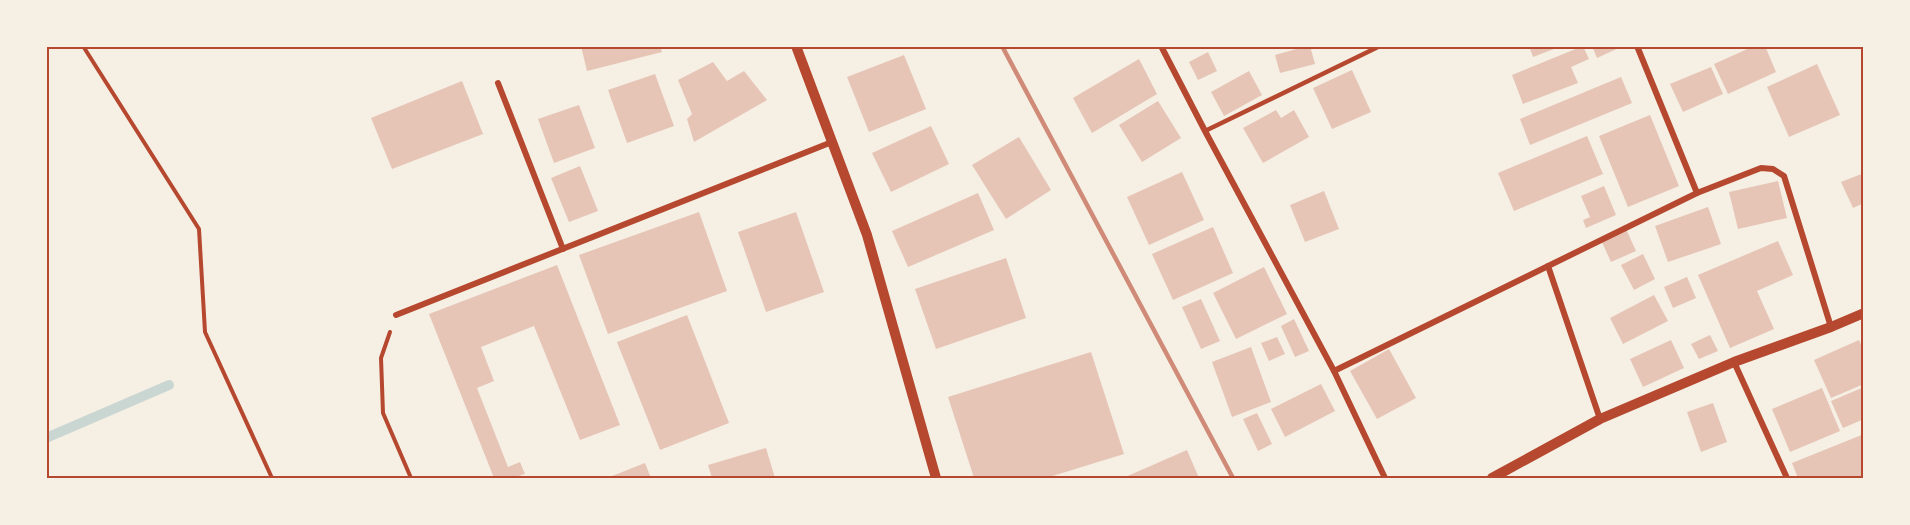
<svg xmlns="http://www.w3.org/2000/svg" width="1910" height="525" font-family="Commissioner,sans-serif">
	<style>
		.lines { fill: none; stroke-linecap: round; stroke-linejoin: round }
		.stream { stroke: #c9d6d2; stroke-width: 10 }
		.building { fill: #e6c5b7 }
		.path { stroke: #b5482f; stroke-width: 4 }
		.service { stroke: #b5482f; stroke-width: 4.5 }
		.minor { stroke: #b5482f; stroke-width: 6 }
		.tertiary { stroke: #b5482f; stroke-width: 10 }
		.rail { stroke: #cf8b77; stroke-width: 4.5 }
		.neatline { fill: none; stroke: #b5482f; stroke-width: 2 }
	</style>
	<rect width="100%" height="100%" fill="#f6efe4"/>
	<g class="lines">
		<path class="stream" d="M 46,438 L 169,385"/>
	</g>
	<g class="building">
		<path d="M 581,46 L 660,46 L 662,52 L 587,71 Z"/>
		<path d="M 1307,46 L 1310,46 L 1315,64 L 1280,73 L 1275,55 Z"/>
		<path d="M 1529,46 L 1559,46 L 1559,47 L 1533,57 Z"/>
		<path d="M 1583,46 L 1589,59 L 1571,67 L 1578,83 L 1523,104 L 1512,75 Z"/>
		<path d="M 1592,46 L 1623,46 L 1597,58 Z"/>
		<path d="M 1754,46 L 1765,46 L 1776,72 L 1728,94 L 1714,64 Z"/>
		<path d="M 1208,52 L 1217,71 L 1198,80 L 1189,62 Z"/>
		<path d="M 904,55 L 926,109 L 869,132 L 847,77 Z"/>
		<path d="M 1139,59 L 1157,94 L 1092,133 L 1073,98 Z"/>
		<path d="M 713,62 L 727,81 L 744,71 L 767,100 L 694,142 L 687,119 L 692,114 L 678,80 Z"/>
		<path d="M 1817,64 L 1840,115 L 1789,137 L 1767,87 Z"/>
		<path d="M 1711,67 L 1723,94 L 1683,112 L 1670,84 Z"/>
		<path d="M 1352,70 L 1371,112 L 1332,129 L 1313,88 Z"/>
		<path d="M 1249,71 L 1262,95 L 1224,116 L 1211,92 Z"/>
		<path d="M 655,74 L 674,126 L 627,143 L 608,90 Z"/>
		<path d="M 1621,77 L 1632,103 L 1530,145 L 1520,119 Z"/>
		<path d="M 462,81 L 483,134 L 392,169 L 371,118 Z"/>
		<path d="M 1158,101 L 1181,138 L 1142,162 L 1119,125 Z"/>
		<path d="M 579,105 L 595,148 L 554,163 L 538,119 Z"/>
		<path d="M 1276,110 L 1281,118 L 1294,110 L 1309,137 L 1263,163 L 1243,128 Z"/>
		<path d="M 1650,115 L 1679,186 L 1628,207 L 1599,136 Z"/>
		<path d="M 931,126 L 949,164 L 891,192 L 872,153 Z"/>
		<path d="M 1587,136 L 1603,174 L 1514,211 L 1498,173 Z"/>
		<path d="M 1019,137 L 1051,190 L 1006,219 L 972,165 Z"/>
		<path d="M 580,166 L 598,211 L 569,222 L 551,178 Z"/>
		<path d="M 1182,172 L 1204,220 L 1149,245 L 1127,197 Z"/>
		<path d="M 1864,173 L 1864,203 L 1853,208 L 1841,182 Z"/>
		<path d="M 1778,181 L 1787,218 L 1738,229 L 1729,192 Z"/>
		<path d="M 1604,186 L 1616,215 L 1586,228 L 1583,220 L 1590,217 L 1581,196 Z"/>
		<path d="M 1324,191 L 1339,229 L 1305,242 L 1290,205 Z"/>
		<path d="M 978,193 L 994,230 L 908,267 L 892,231 Z"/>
		<path d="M 1708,207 L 1721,244 L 1668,262 L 1655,226 Z"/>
		<path d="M 699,212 L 727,291 L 608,334 L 579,255 Z"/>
		<path d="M 796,212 L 824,292 L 766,312 L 738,232 Z"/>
		<path d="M 1213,227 L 1233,273 L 1173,300 L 1152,254 Z"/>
		<path d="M 1626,229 L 1636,251 L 1611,262 L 1601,240 Z"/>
		<path d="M 1778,241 L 1793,275 L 1757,291 L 1774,329 L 1730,348 L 1698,275 Z"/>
		<path d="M 1643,254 L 1655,279 L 1634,290 L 1621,265 Z"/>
		<path d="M 1006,258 L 1026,318 L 936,349 L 915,289 Z"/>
		<path d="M 557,265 L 620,425 L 580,440 L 534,326 L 481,347 L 494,381 L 477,388 L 508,467 L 520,462 L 525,474 L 512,478 L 494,478 L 429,314 Z"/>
		<path d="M 1264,267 L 1287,314 L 1236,339 L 1213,293 Z"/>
		<path d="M 1687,277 L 1696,298 L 1673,308 L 1664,287 Z"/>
		<path d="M 1654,295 L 1668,321 L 1623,344 L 1610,318 Z"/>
		<path d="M 1201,299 L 1220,341 L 1201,349 L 1182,307 Z"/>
		<path d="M 687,315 L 729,423 L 660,450 L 617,342 Z"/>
		<path d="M 1294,319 L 1309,351 L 1295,357 L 1281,326 Z"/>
		<path d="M 1710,335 L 1718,351 L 1699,359 L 1691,344 Z"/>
		<path d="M 1277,337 L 1285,354 L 1269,361 L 1261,343 Z"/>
		<path d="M 1671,340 L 1684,368 L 1643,387 L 1630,359 Z"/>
		<path d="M 1859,340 L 1864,351 L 1864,384 L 1831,398 L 1814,360 Z"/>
		<path d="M 1251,347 L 1271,402 L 1232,417 L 1212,362 Z"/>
		<path d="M 1389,349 L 1416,398 L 1377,419 L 1350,371 Z"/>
		<path d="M 1091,352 L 1124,454 L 1046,478 L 974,478 L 948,397 Z"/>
		<path d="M 1321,384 L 1335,411 L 1285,437 L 1271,409 Z"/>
		<path d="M 1864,387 L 1864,419 L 1843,428 L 1831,401 Z"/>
		<path d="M 1822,388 L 1840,431 L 1790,452 L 1772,409 Z"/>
		<path d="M 1713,403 L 1727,442 L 1701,452 L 1687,412 Z"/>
		<path d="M 1257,413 L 1272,444 L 1258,451 L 1243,419 Z"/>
		<path d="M 1864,434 L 1864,478 L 1798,478 L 1792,463 Z"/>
		<path d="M 766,448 L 775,478 L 712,478 L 708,465 Z"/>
		<path d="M 1187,450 L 1199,478 L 1123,478 Z"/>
		<path d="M 645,463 L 651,478 L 607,478 Z"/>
	</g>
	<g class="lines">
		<g class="path">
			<path d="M 83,46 L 199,229 L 205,332 L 272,478"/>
			<path d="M 390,332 L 381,358 L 383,413 L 411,478"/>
		</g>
		<path class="service" d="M 1205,131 L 1380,46"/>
		<g class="minor">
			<path d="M 1161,46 L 1205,131 L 1334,371 L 1385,478"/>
			<path d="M 1637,46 L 1697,193"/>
			<path d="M 498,83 L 563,249"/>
			<path d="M 1548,266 L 1600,419"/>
			<path d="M 396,315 L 832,142"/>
			<path d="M 1734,362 L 1787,478"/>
			<path d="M 1334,371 L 1697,193 L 1761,168 L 1773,169 L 1784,176 L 1831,327"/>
		</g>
		<g class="tertiary">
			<path d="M 796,46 L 867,235 L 936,478"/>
			<path d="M 1492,478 L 1600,419 L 1734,362 L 1831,327 L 1864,313"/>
		</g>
		<path class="rail" d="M 1002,46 L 1233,478"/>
	</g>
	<rect width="1910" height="525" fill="none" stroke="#f6efe4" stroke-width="96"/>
	<rect x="48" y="48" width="1814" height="429" class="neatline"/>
</svg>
